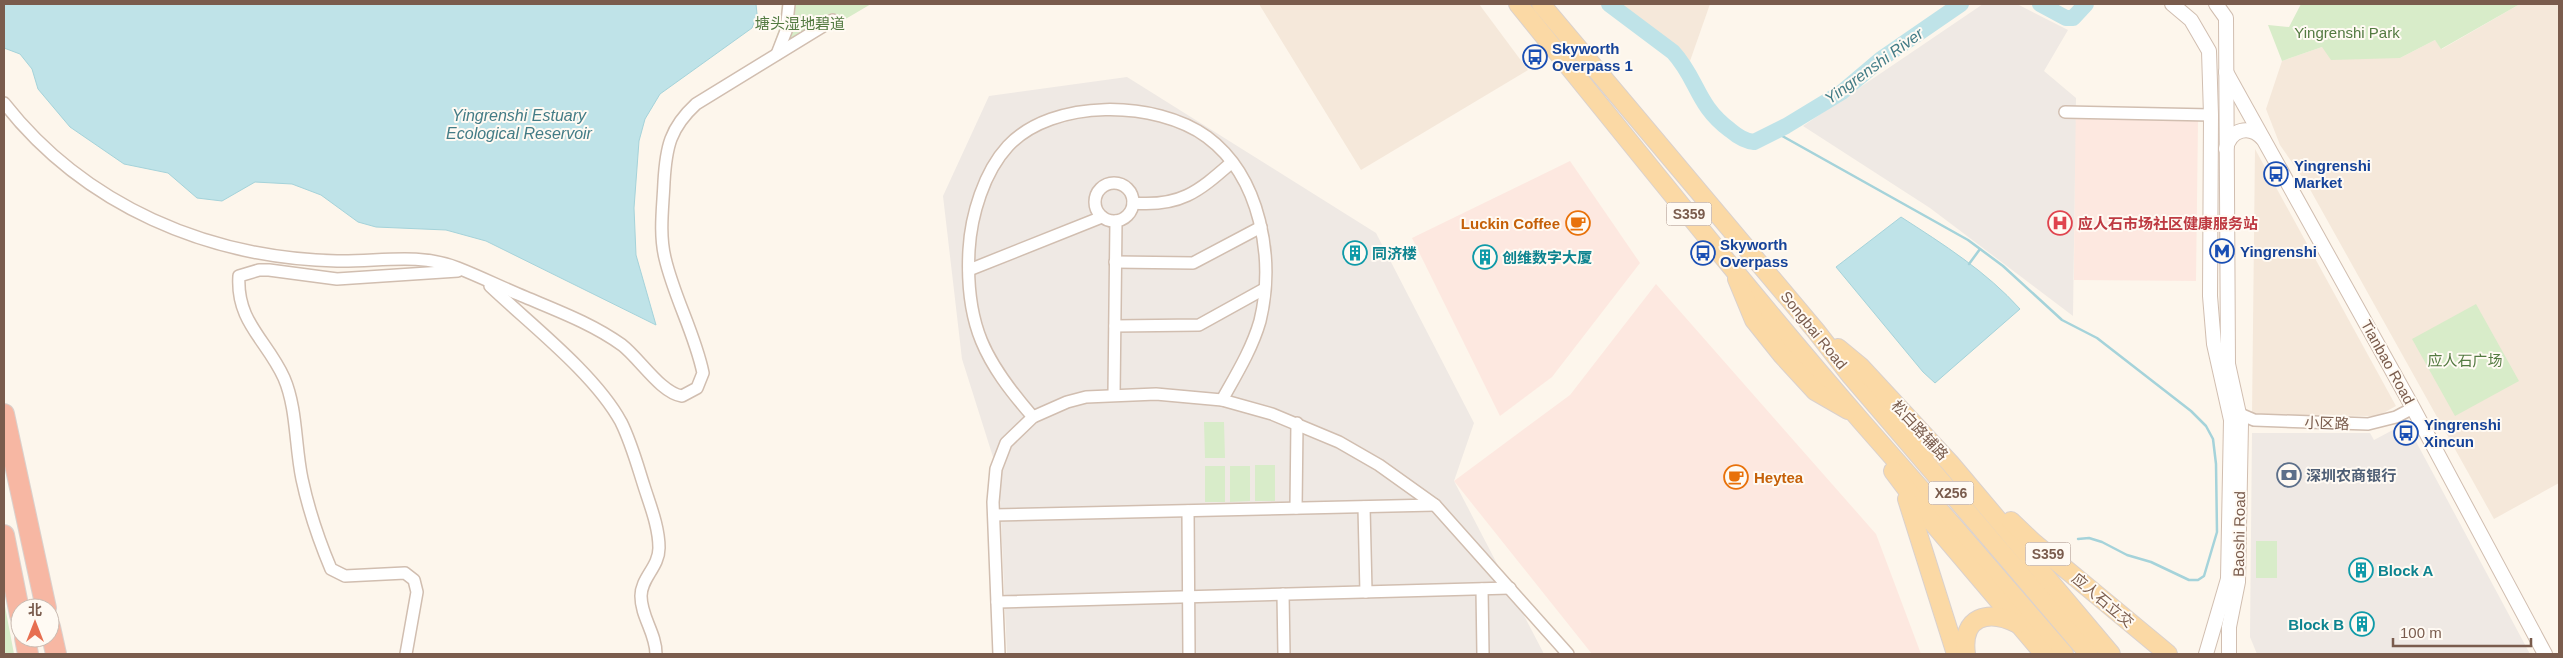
<svg xmlns="http://www.w3.org/2000/svg" width="2563" height="658" font-family="Helvetica,'Noto Sans SC',sans-serif">
	<style>
		.residential { fill: #f5e8da }
		.commercial { fill: #fde8e0 }
		.industrial { fill: #efe9e4 }
		.green { fill: #d8ecc9 }
		.water { fill: #bfe3e8; stroke: #a5d3da }
		.lines { fill: none; stroke-linecap: round; stroke-linejoin: round }
		.stream { stroke: #a5d3da; stroke-width: 2.5 }
		.river { stroke: #bfe3e8; stroke-width: 16 }
		.minor-casing { stroke: #d1beb0; stroke-width: 14 }
		.tertiary-casing { stroke: #d1beb0; stroke-width: 16 }
		.primary-casing { stroke: #dad1cd; stroke-width: 20 }
		.motorway-casing { stroke: #dad1cd; stroke-width: 22 }
		.minor { stroke: #fff; stroke-width: 11 }
		.tertiary { stroke: #fff; stroke-width: 14 }
		.primary { stroke: #fbd9a5; stroke-width: 18 }
		.motorway { stroke: #f7b7a3; stroke-width: 20 }
		.labels { text-anchor: middle; dominant-baseline: central; stroke-width: 4; stroke-linejoin: round; paint-order: stroke }
		.shield { fill: #fffaf3; stroke: #a28b7f; stroke-width: 1 }
		.shield-label { font-size: 14px; font-weight: bold; fill: #7a5c4d }
		.park-label { font-size: 15px; fill: #537a41; stroke: #fffaf3 }
		.transit-label { font-size: 15px; font-weight: bold; fill: #164399; stroke: #fffaf3; text-anchor: start }
		.food-label { font-size: 15px; font-weight: bold; fill: #c56008; stroke: #fffaf3; text-anchor: end }
		.health-label { font-size: 15px; font-weight: bold; fill: #be3a42; stroke: #fffaf3; text-anchor: start }
		.culture-label { font-size: 15px; font-weight: bold; fill: #0d838f; stroke: #fffaf3; text-anchor: start }
		.street-label { font-size: 15px; fill: #7a5c4d; stroke: #fffaf3 }
		.service-label { font-size: 15px; font-weight: bold; fill: #4e5e75; stroke: #fffaf3; text-anchor: start }
		.water-label { font-size: 16px; font-style: italic; fill: #437c86; stroke: #fffaf3 }
	</style>
	<rect width="100%" height="100%" fill="#fdf6ec"/>
	<g class="residential">
		<path d="M 1259,4 L 1479,4 L 1528,70 L 1361,170 Z"/>
		<path d="M 1614,4 L 1710,4 L 1690,61 L 1667,39 Z"/>
		<path d="M 2520,4 L 2559,4 L 2559,483 L 2494,519 L 2307,184 L 2280,145 L 2266,109 L 2282,61 L 2322,47 L 2400,58 L 2435,40 L 2442,49 Z"/>
		<path d="M 2255,149 L 2396,406 L 2378,416 L 2252,415 Z"/>
	</g>
	<g class="commercial">
		<path d="M 2075,119 L 2198,120 L 2196,281 L 2074,280 Z"/>
		<path d="M 1570,161 L 1640,263 L 1552,377 L 1500,416 L 1412,238 Z"/>
		<path d="M 1656,284 L 1876,534 L 1921,654 L 1592,654 L 1454,481 L 1570,395 Z"/>
	</g>
	<g class="industrial">
		<path d="M 1983,4 L 2017,4 L 2068,30 L 2044,71 L 2076,98 L 2073,316 L 1930,208 L 1803,126 Z"/>
		<path d="M 1127,77 L 1376,233 L 1474,423 L 1454,481 L 1544,654 L 1007,654 L 999,476 L 962,359 L 943,196 L 989,96 Z"/>
		<path d="M 2406,423 L 2530,654 L 2257,654 L 2250,637 L 2252,433 L 2370,433 L 2374,440 Z"/>
	</g>
	<g class="green">
		<path d="M 782,4 L 871,4 L 776,60 L 771,52 L 779,29 Z"/>
		<path d="M 2301,4 L 2520,4 L 2441,49 L 2435,40 L 2400,58 L 2331,60 L 2322,47 L 2282,61 L 2268,25 L 2289,27 Z"/>
		<path d="M 2476,304 L 2519,381 L 2455,416 L 2412,339 Z"/>
		<path d="M 1204,422 L 1224,422 L 1225,458 L 1205,458 Z"/>
		<rect x="1255" y="465" width="20" height="36"/>
		<rect x="1205" y="466" width="20" height="36"/>
		<path d="M 1230,466 L 1250,466 L 1250,501 L 1230,502 Z"/>
		<rect x="2256" y="541" width="21" height="37"/>
		<path d="M 4,601 L 14,654 L 4,654 Z"/>
	</g>
	<g class="water">
		<path d="M 4,4 L 756,4 L 757,14 L 752,28 L 660,94 L 645,119 L 639,141 L 634,208 L 636,255 L 656,325 L 486,241 L 446,230 L 376,227 L 358,222 L 321,195 L 292,184 L 255,182 L 222,201 L 197,198 L 168,173 L 124,164 L 70,127 L 38,89 L 32,69 L 20,54 L 4,48 Z"/>
		<path d="M 1901,217 C 1943,244 1987,272 2020,309 L 1935,383 L 1923,372 L 1836,267 Z"/>
	</g>
	<g class="lines">
		<g class="stream">
			<path d="M 1775,132 L 1968,240 L 2003,266 L 2062,320 L 2097,338 L 2191,411 L 2206,426 L 2213,439 L 2216,464 L 2217,532 L 2204,576 L 2198,580 L 2189,580 L 2151,562 L 2127,555 L 2102,542 L 2089,538 L 2078,539"/>
			<path d="M 1969,264 L 1980,249"/>
		</g>
		<g class="river">
			<path d="M 1609,4 L 1673,52 C 1698,79 1696,105 1730,130 C 1737,136 1744,141 1754,142 L 1786,126 L 1842,92 L 1881,59 L 1961,4"/>
			<path d="M 2040,4 L 2066,18 L 2073,18 L 2086,4"/>
		</g>
		<g class="minor-casing">
			<g id="minor">
				<path d="M 777,54 L 786,31 L 789,4"/>
				<path d="M 4,103 C 85,206 208,258 337,261 C 378,262 418,252 458,268 C 481,277 503,288 525,297 C 558,311 593,324 622,345 C 640,359 661,393 682,396 L 697,388 L 703,373 C 695,334 674,297 665,258 C 659,233 663,207 664,182 C 666,147 670,128 696,104 L 833,20"/>
				<path d="M 2065,112 L 2211,115"/>
				<circle cx="1114" cy="202" r="19"/>
				<path d="M 1133,203 C 1180,207 1198,192 1231,163"/>
				<path d="M 1115,262 L 1193,263 L 1261,227"/>
				<path d="M 969,270 L 1102,217"/>
				<path d="M 490,286 C 530,324 595,374 621,422 C 631,442 637,464 644,486 C 650,505 659,527 659,548 C 659,567 641,578 641,596 C 641,617 656,633 656,654"/>
				<path d="M 1115,326 L 1199,325 L 1264,289"/>
				<path d="M 1114,395 L 1116,221"/>
				<path d="M 2240,414 L 2254,420 L 2368,424 L 2396,417 L 2413,408"/>
				<path d="M 1033,417 C 985,362 965,325 969,250 C 971,215 984,172 1008,146 C 1053,98 1156,100 1207,137 C 1261,177 1275,259 1260,321 C 1252,349 1236,375 1222,400"/>
				<path d="M 1364,507 L 1366,592"/>
				<path d="M 1296,508 L 1297,423"/>
				<path d="M 1188,511 L 1189,654"/>
				<path d="M 994,515 L 1435,505"/>
				<path d="M 1482,589 L 1483,654"/>
				<path d="M 1283,594 L 1284,654"/>
				<path d="M 997,602 L 1510,588"/>
				<path d="M 406,654 L 417,592 L 414,580 L 405,573 L 345,576 L 331,569 C 320,543 308,507 302,479 C 295,446 297,408 284,378 C 267,340 236,322 239,276 L 259,270 L 269,270 L 337,279 L 458,271"/>
				<path d="M 999,654 L 993,502 L 996,469 L 1006,443 L 1033,417 L 1067,402 L 1086,397 L 1156,394 L 1222,400 L 1272,414 L 1339,442 L 1379,465 L 1435,505 L 1568,654"/>
			</g>
		</g>
		<g class="tertiary-casing">
			<g id="tertiary">
				<path d="M 2172,4 L 2191,20 L 2209,51 L 2211,115 L 2210,296 L 2214,344 L 2231,420 L 2228,579 L 2206,654"/>
				<path d="M 2216,4 L 2226,18 L 2228,364 L 2241,423 L 2238,582 L 2229,627 L 2229,654"/>
				<path d="M 2226,72 L 2413,408 L 2545,654"/>
				<path d="M 2226,149 C 2230,129 2250,124 2263,139"/>
			</g>
		</g>
		<g class="primary-casing">
			<g id="primary">
				<path d="M 1518,4 C 1632,144 1744,286 1862,422 C 1930,499 1997,576 2064,654"/>
				<path d="M 1541,4 L 1816,331 L 1851,376 L 2089,654"/>
				<path d="M 1737,279 L 1754,320 L 1782,355 L 1815,391 L 1848,410"/>
				<path d="M 1838,348 L 1861,367 L 1950,463 L 2111,654"/>
				<path d="M 1893,471 L 1926,515 L 2044,654"/>
				<path d="M 1907,499 L 1956,654"/>
				<path d="M 2011,521 L 2033,542 L 2168,654"/>
				<path d="M 1966,654 C 1961,616 1988,609 2018,624"/>
			</g>
		</g>
		<g class="motorway-casing">
			<g id="motorway">
				<path d="M 4,414 L 46,608"/>
				<path d="M 4,535 L 20,615"/>
				<path d="M 50,627 L 56,654"/>
				<path d="M 25,638 L 28,654"/>
			</g>
		</g>
		<use href="#minor" class="minor"/>
		<use href="#tertiary" class="tertiary"/>
		<use href="#primary" class="primary"/>
		<use href="#motorway" class="motorway"/>
	</g>
	<defs>
		<g id="bus-ring" transform="scale(1.25)"><circle r="9.5" fill="#fffaf3" stroke="#1a4fb4" stroke-width="1.5"/><path d="M-5-6H5V4H4V6H2V4H-2V6H-4V4H-5ZM-3.5-4V0h7V-4ZM-3.5 1.2v1.5H-2V1.2ZM2 1.2v1.5H3.5V1.2Z" fill="#1a4fb4"/></g>
		<g id="cafe-ring" transform="scale(1.25)"><circle r="9.5" fill="#fffaf3" stroke="#e8710a" stroke-width="1.5"/><path d="M-5.5-4.5H6V0H3Q3 3.5 0 3.5H-2.5Q-5.5 3.5-5.5 0ZM3-3.2v2h1.7v-2ZM-6 4.5H4V6H-6Z" fill="#e8710a"/></g>
		<g id="hospital-ring" transform="scale(1.25)"><circle r="9.5" fill="#fffaf3" stroke="#e0444e" stroke-width="1.5"/><path d="M-5-5h3v3.5h4V-5h3V5h-3V1.5h-4V5h-3Z" fill="#e0444e"/></g>
		<g id="metro-ring" transform="scale(1.25)"><circle r="9.5" fill="#fffaf3" stroke="#1a4fb4" stroke-width="1.5"/><path d="M-5.5 5V-5H-3L0 0L3-5H5.5V5H3V-.5L0 4L-3-.5V5Z" fill="#1a4fb4"/></g>
		<g id="building-ring" transform="scale(1.25)"><circle r="9.5" fill="#fffaf3" stroke="#0f9aa8" stroke-width="1.5"/><path d="M-4-6H4V6H1V3H-1V6H-4ZM-2.5-4.3h1.7v1.8h-1.7ZM.8-4.3h1.7v1.8H.8ZM-2.5-1h1.7V.8h-1.7ZM.8-1h1.7V.8H.8Z" fill="#0f9aa8"/></g>
		<g id="bank-ring" transform="scale(1.25)"><circle r="9.5" fill="#fffaf3" stroke="#5c6f8a" stroke-width="1.5"/><path d="M-6-4H6V4H-6ZM0-2.3a2.3 2.3 0 1 0 0 4.6a2.3 2.3 0 1 0 0-4.6Z" fill="#5c6f8a"/></g>
	</defs>
	<g fill-rule="evenodd">
		<use href="#bus-ring" x="1535" y="57"/>
		<use href="#bus-ring" x="2276" y="174"/>
		<use href="#cafe-ring" x="1578" y="223"/>
		<use href="#hospital-ring" x="2060" y="223"/>
		<use href="#metro-ring" x="2222" y="251"/>
		<use href="#building-ring" x="1355" y="253"/>
		<use href="#bus-ring" x="1703" y="253"/>
		<use href="#building-ring" x="1485" y="257"/>
		<use href="#bus-ring" x="2406" y="433"/>
		<use href="#bank-ring" x="2289" y="475"/>
		<use href="#cafe-ring" x="1736" y="477"/>
		<use href="#building-ring" x="2361" y="570"/>
		<use href="#building-ring" x="2362" y="624"/>
	</g>
	<g class="labels">
		<g class="shield">
			<rect x="1666.5" y="202.5" width="45" height="23" rx="4"/>
			<rect x="1928.5" y="481.5" width="45" height="23" rx="4"/>
			<rect x="2025.5" y="542.5" width="45" height="23" rx="4"/>
		</g>
		<g class="shield-label">
			<text x="1689" y="214">S359</text>
			<text x="1951" y="493">X256</text>
			<text x="2048" y="554">S359</text>
		</g>
		<g class="park-label">
			<text x="800" y="23">塘头湿地碧道</text>
			<text x="2347" y="32">Yingrenshi Park</text>
			<text x="2465" y="360">应人石广场</text>
		</g>
		<g class="transit-label">
			<text x="1552" y="48">Skyworth<tspan x="1552" dy="17">Overpass 1</tspan></text>
			<text x="2294" y="165">Yingrenshi<tspan x="2294" dy="17">Market</tspan></text>
			<text x="1720" y="244">Skyworth<tspan x="1720" dy="17">Overpass</tspan></text>
			<text x="2240" y="251">Yingrenshi</text>
			<text x="2424" y="424">Yingrenshi<tspan x="2424" dy="17">Xincun</tspan></text>
		</g>
		<g class="food-label">
			<text x="1560" y="223">Luckin Coffee</text>
			<text x="1754" y="477" text-anchor="start">Heytea</text>
		</g>
		<g class="health-label">
			<text x="2078" y="223">应人石市场社区健康服务站</text>
		</g>
		<g class="culture-label">
			<text x="1372" y="253">同济楼</text>
			<text x="1502" y="257">创维数字大厦</text>
			<text x="2378" y="570">Block A</text>
			<text x="2344" y="624" text-anchor="end">Block B</text>
		</g>
		<g class="street-label">
			<text transform="translate(1814 330) rotate(51)">Songbai Road</text>
			<text transform="translate(2388 362) rotate(61)">Tianbao Road</text>
			<text transform="translate(2327 423) rotate(2)">小区路</text>
			<text transform="translate(1920 430) rotate(47)">松白路辅路</text>
			<text transform="translate(2239 534) rotate(-89)">Baoshi Road</text>
			<text transform="translate(2103 600) rotate(40)">应人石立交</text>
		</g>
		<g class="service-label">
			<text x="2306" y="475">深圳农商银行</text>
		</g>
		<g class="water-label">
			<text transform="translate(1874 66) rotate(-36)">Yingrenshi River</text>
			<text x="519" y="115">Yingrenshi Estuary<tspan x="519" dy="18">Ecological Reservoir</tspan></text>
		</g>
	</g>
	<rect width="2563" height="658" fill="none" stroke="#7a5c4d" stroke-width="10"/>
	<g transform="translate(35 623)"><circle r="24" fill="#fffaf3" stroke="#cabbb1"/>
	<path d="M0-4L9 19L0 12L-9 19Z" fill="#e76f51"/>
	<text y="-8" font-size="14" font-weight="bold" text-anchor="middle" fill="#7a5c4d">北</text>
	</g>
	<path d="M2393 638v8h138v-8" fill="none" stroke="#7a5c4d" stroke-width="2.5"/>
	<text x="2400" y="638" font-size="15" fill="#7a5c4d" stroke="#fffaf3" stroke-width="4" paint-order="stroke">100 m</text>
</svg>
